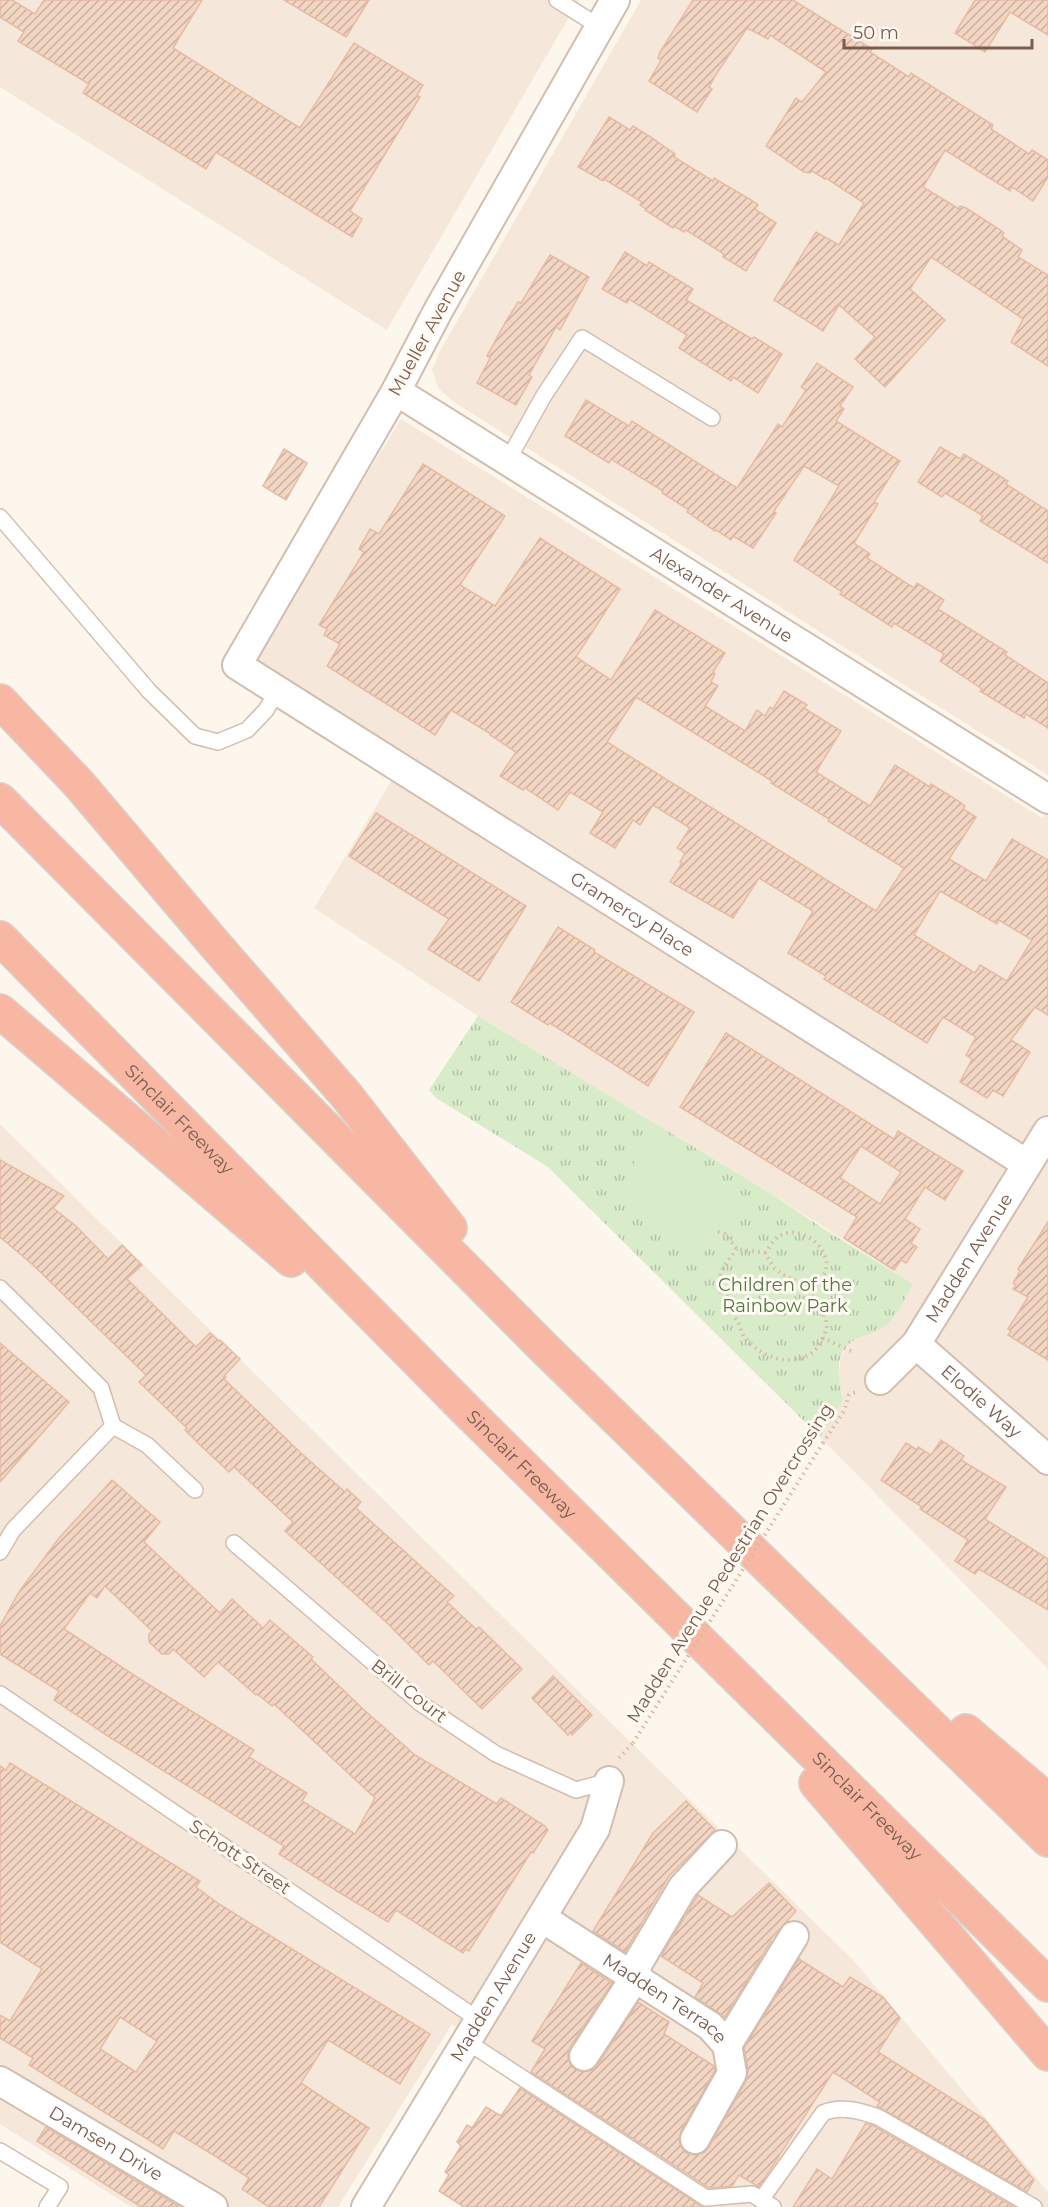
<svg xmlns="http://www.w3.org/2000/svg" width="1048" height="2207" font-family="Montserrat,sans-serif">
	<style>
		.residential { fill: #f5e8da }
		.park { fill: url(#park-tufts) }
		.pitch { fill: #d8ecc9 }
		.building { fill: url(#building-hatch); stroke: #e6bba3; stroke-width: 1.5; fill-rule: evenodd }
		.lines { fill: none; stroke-linecap: round; stroke-linejoin: round }
		.lane-casing { stroke: #d1beb0; stroke-width: 18 }
		.street-casing { stroke: #d1beb0; stroke-width: 32 }
		.highway-casing { stroke: #dad1cd; stroke-width: 36 }
		.path { stroke: #d9b8a5; stroke-width: 4; stroke-dasharray: 1.5 4.5; stroke-linecap: butt }
		.lane { stroke: #fff; stroke-width: 15 }
		.street { stroke: #fff; stroke-width: 28 }
		.highway { stroke: #f7b7a3; stroke-width: 33 }
		.path-bridge { stroke: #d9b8a5; stroke-width: 4; stroke-dasharray: 1.5 4.5; stroke-linecap: butt }
		.labels { text-anchor: middle; dominant-baseline: central; stroke-width: 6; stroke-linejoin: round; paint-order: stroke }
		.street-label { font-size: 18px; fill: #7a5c4d; stroke: #fffaf3 }
		.park-label { font-size: 18px; fill: #537a41; stroke: #fffaf3 }
	</style>
	<defs>
		<pattern id="park-tufts" width="24" height="20" patternUnits="userSpaceOnUse" patternTransform="scale(1.5)"><rect width="24" height="20" fill="#d8ecc9"/><path d="M3 7l-1-3M5 7V3M7 7l1-3M15 17l-1-3M17 17v-4M19 17l1-3" fill="none" stroke="#b4c2a5"/></pattern>
		<pattern id="building-hatch" width="6" height="6" patternUnits="userSpaceOnUse" patternTransform="scale(1.5)"><rect width="6" height="6" fill="#f3d5c3"/><path d="M-1 1l2-2M0 6l6-6M5 7l2-2" fill="none" stroke="#cab0a1"/></pattern>
	</defs>
	<rect width="100%" height="100%" fill="#fdf6ec"/>
	<g class="residential">
		<path d="M 0,0 L 579,0 L 387,330 L 0,87 Z"/>
		<path d="M 641,0 L 1048,0 L 1048,775 L 454,402 L 439,389 L 432,370 L 440,351 Z"/>
		<path d="M 401,419 L 1042,818 L 1048,810 L 1048,1669 L 820,1437 L 843,1400 L 838,1377 L 841,1357 L 849,1343 L 889,1322 L 913,1284 L 765,1190 L 478,1016 L 314,908 L 406,757 L 253,659 Z"/>
		<path d="M 0,1124 L 853,1960 L 1048,2192 L 1048,2207 L 715,2207 L 452,2024 L 338,2207 L 131,2207 L 0,2124 Z"/>
	</g>
	<path class="park" d="M 478,1016 L 765,1190 L 824,1229 L 913,1284 C 905,1297 897,1318 884,1327 C 874,1334 860,1335 850,1343 C 833,1356 839,1382 843,1400 L 820,1437 L 548,1167 L 436,1098 L 429,1090 Z"/>
	<path class="pitch" d="M 650,1138 L 742,1194 L 705,1252 L 614,1196 Z"/>
	<g class="building">
		<path d="M 0,0 L 12,0 L 35,14 L 44,0 L 202,0 L 173,48 L 300,128 L 354,43 L 423,85 L 417,95 L 420,97 L 350,211 L 362,219 L 352,237 L 216,152 L 206,169 L 83,93 L 89,84 L 18,41 L 24,32 L 0,17 Z"/>
		<path d="M 284,0 L 369,0 L 346,37 Z"/>
		<path d="M 693,0 L 793,0 L 872,49 L 870,52 L 909,77 L 911,73 L 993,125 L 991,129 L 1029,154 L 1032,150 L 1048,160 L 1048,177 L 1033,201 L 1012,187 L 1010,191 L 945,150 L 923,187 L 959,209 L 960,206 L 966,208 L 999,229 L 1004,233 L 1002,236 L 1022,250 L 1018,257 L 1048,275 L 1048,366 L 1011,342 L 1023,319 L 931,257 L 910,289 L 945,320 L 885,387 L 855,359 L 875,337 L 839,305 L 823,331 L 774,300 L 816,232 L 839,245 L 864,203 L 826,178 L 825,179 L 812,171 L 810,173 L 804,172 L 766,146 L 796,98 L 802,102 L 826,72 L 770,35 L 768,39 L 747,28 L 717,73 L 709,87 L 712,89 L 697,112 L 649,81 L 661,60 L 658,58 L 660,52 Z"/>
		<path d="M 975,0 L 1048,0 L 1048,35 L 1010,12 L 985,52 L 955,33 Z"/>
		<path d="M 609,117 L 630,130 L 633,126 L 649,136 L 675,154 L 674,157 L 713,181 L 714,178 L 751,200 L 758,205 L 755,209 L 776,223 L 746,271 L 723,257 L 724,254 L 686,230 L 684,232 L 674,226 L 673,228 L 645,210 L 646,209 L 640,205 L 642,202 L 604,179 L 603,181 L 578,167 Z"/>
		<path d="M 625,252 L 647,266 L 649,262 L 693,289 L 686,300 L 752,339 L 754,337 L 782,354 L 758,393 L 733,377 L 731,381 L 679,348 L 687,335 L 629,299 L 627,303 L 602,289 Z"/>
		<path d="M 550,255 L 589,277 L 560,330 L 556,327 L 529,375 L 532,377 L 516,405 L 477,383 L 490,358 L 487,356 L 505,323 L 518,302 L 521,303 Z"/>
		<path d="M 817,363 L 853,387 L 840,406 L 844,409 L 836,421 L 900,461 L 874,502 L 878,504 L 854,543 L 870,554 L 867,558 L 914,588 L 917,583 L 944,600 L 938,609 L 1007,652 L 1005,655 L 1048,683 L 1048,728 L 1026,714 L 1024,718 L 980,691 L 982,689 L 940,661 L 944,654 L 894,623 L 892,627 L 840,594 L 842,592 L 794,560 L 839,486 L 804,466 L 774,511 L 776,513 L 753,548 L 733,536 L 731,540 L 716,530 L 715,531 L 687,512 L 689,510 L 662,493 L 663,491 L 611,459 L 609,463 L 565,436 L 586,400 L 629,426 L 632,421 L 737,488 L 778,424 L 782,427 L 806,390 L 801,387 Z"/>
		<path d="M 940,447 L 961,459 L 964,454 L 1008,481 L 1006,484 L 1048,511 L 1048,563 L 980,521 L 983,516 L 945,493 L 942,497 L 918,482 Z"/>
		<path d="M 284,449 L 307,463 L 286,500 L 263,486 Z"/>
		<path d="M 423,464 L 505,516 L 460,585 L 495,606 L 540,538 L 620,589 L 576,657 L 611,680 L 655,610 L 725,653 L 713,672 L 715,674 L 711,682 L 718,686 L 705,706 L 745,731 L 757,710 L 765,716 L 770,707 L 773,709 L 784,691 L 807,705 L 804,708 L 841,731 L 816,772 L 870,806 L 895,765 L 930,787 L 931,784 L 957,800 L 965,806 L 963,809 L 976,817 L 949,859 L 986,881 L 1012,839 L 1048,860 L 1048,1015 L 1035,1007 L 1011,1040 L 1030,1052 L 1003,1096 L 993,1090 L 987,1098 L 960,1082 L 972,1059 L 966,1055 L 976,1037 L 943,1017 L 927,1043 L 824,979 L 826,976 L 788,953 L 813,911 L 759,878 L 733,918 L 670,882 L 682,863 L 680,862 L 685,853 L 677,848 L 690,828 L 653,805 L 640,825 L 633,820 L 615,848 L 590,833 L 603,812 L 570,792 L 558,810 L 525,788 L 523,790 L 500,776 L 516,752 L 490,735 L 491,734 L 451,710 L 435,735 L 327,666 L 340,644 L 324,635 L 327,629 L 319,625 L 364,552 L 359,549 L 370,529 L 379,534 ZM 636,697 L 772,781 L 771,783 L 829,819 L 828,821 L 904,868 L 876,911 L 607,742 ZM 940,891 L 997,924 L 999,920 L 1032,940 L 1007,981 L 980,965 L 975,973 L 914,935 Z"/>
		<path d="M 376,813 L 526,906 L 479,981 L 428,949 L 449,919 L 349,856 Z"/>
		<path d="M 558,927 L 595,950 L 594,952 L 694,1012 L 648,1086 L 550,1023 L 548,1025 L 511,1002 Z"/>
		<path d="M 726,1033 L 894,1139 L 898,1131 L 963,1171 L 945,1200 L 925,1187 L 905,1219 L 920,1229 L 911,1243 L 917,1247 L 906,1263 L 901,1260 L 894,1270 L 844,1238 L 857,1217 L 680,1107 ZM 861,1146 L 901,1172 L 880,1204 L 840,1178 Z"/>
		<path d="M 0,1160 L 64,1196 L 53,1208 L 76,1226 L 108,1259 L 122,1245 L 142,1265 L 127,1279 L 196,1347 L 210,1333 L 219,1341 L 220,1340 L 240,1359 L 224,1376 L 226,1377 L 224,1379 L 302,1454 L 345,1492 L 347,1489 L 361,1502 L 356,1508 L 454,1596 L 447,1602 L 476,1629 L 479,1627 L 522,1669 L 482,1709 L 433,1661 L 429,1665 L 386,1622 L 285,1531 L 293,1522 L 234,1467 L 229,1472 L 199,1444 L 185,1430 L 187,1428 L 139,1382 L 146,1375 L 33,1265 L 0,1237 Z"/>
		<path d="M 1048,1222 L 1048,1360 L 1008,1335 L 1011,1331 L 1008,1329 L 1028,1297 L 1013,1289 L 1016,1285 L 1013,1283 L 1020,1271 L 1018,1269 Z"/>
		<path d="M 0,1343 L 69,1402 L 0,1482 Z"/>
		<path d="M 941,1440 L 964,1456 L 961,1460 L 1006,1487 L 985,1519 L 1048,1559 L 1048,1610 L 979,1569 L 975,1574 L 955,1561 L 968,1540 L 920,1509 L 922,1507 L 881,1480 L 906,1443 L 917,1450 L 918,1447 L 931,1455 Z"/>
		<path d="M 112,1480 L 160,1522 L 144,1542 L 220,1613 L 232,1599 L 263,1628 L 270,1620 L 313,1657 L 311,1659 L 362,1708 L 415,1755 L 497,1804 L 501,1798 L 545,1826 L 548,1830 L 533,1853 L 531,1852 L 469,1951 L 466,1949 L 463,1953 L 396,1910 L 388,1922 L 337,1891 L 279,1854 L 284,1846 L 111,1738 L 54,1700 L 59,1691 L 0,1654 L 0,1626 L 19,1592 L 59,1538 ZM 105,1586 L 152,1631 L 149,1634 L 149,1642 L 162,1654 L 169,1654 L 173,1649 L 204,1677 L 218,1662 L 256,1695 L 257,1694 L 272,1706 L 274,1704 L 375,1798 L 355,1834 L 302,1801 L 307,1793 L 249,1757 L 254,1750 L 143,1681 L 64,1629 L 90,1593 L 97,1598 Z"/>
		<path d="M 553,1676 L 592,1715 L 572,1735 L 570,1732 L 568,1735 L 532,1698 Z"/>
		<path d="M 10,1763 L 200,1881 L 196,1887 L 219,1904 L 430,2034 L 400,2084 L 328,2040 L 301,2083 L 369,2128 L 319,2207 L 269,2207 L 242,2189 L 249,2178 L 215,2156 L 174,2131 L 163,2149 L 29,2065 L 33,2058 L 0,2038 L 0,2015 L 10,2021 L 42,1969 L 0,1942 L 0,1766 L 6,1770 ZM 120,2017 L 157,2041 L 136,2072 L 100,2049 Z"/>
		<path d="M 686,1801 L 715,1830 L 669,1876 L 625,1952 L 593,1931 L 653,1833 Z"/>
		<path d="M 769,1883 L 796,1911 L 770,1940 L 771,1941 L 725,2017 L 695,1997 L 703,1983 L 661,1956 L 698,1895 L 732,1917 Z"/>
		<path d="M 799,1959 L 843,1987 L 850,1977 L 883,1997 L 900,2018 L 878,2052 L 984,2119 L 1034,2180 L 1027,2192 L 877,2106 L 880,2102 L 833,2072 L 759,2187 L 739,2175 L 732,2186 L 709,2188 L 531,2072 L 545,2049 L 532,2041 L 581,1963 L 612,1983 L 570,2047 L 568,2056 L 570,2064 L 575,2069 L 583,2072 L 592,2070 L 598,2065 L 638,2002 L 669,2022 L 664,2034 L 714,2066 L 715,2070 L 681,2131 L 679,2139 L 681,2147 L 686,2153 L 695,2155 L 703,2153 L 709,2147 L 746,2081 L 748,2070 L 744,2048 Z"/>
		<path d="M 520,2088 L 701,2206 L 704,2207 L 464,2207 L 439,2191 L 449,2175 L 445,2172 L 461,2146 L 457,2142 L 467,2125 L 472,2128 L 486,2107 L 501,2116 Z"/>
		<path d="M 866,2123 L 874,2126 L 1014,2207 L 793,2207 L 817,2169 L 832,2179 Z"/>
		<path d="M 46,2127 L 170,2201 L 180,2207 L 141,2207 L 37,2141 Z"/>
	</g>
	<g class="lines">
		<g class="lane-casing">
			<g id="lane">
				<path d="M 557,0 L 600,27"/>
				<path d="M 508,460 L 543,397 L 582,338 L 712,418"/>
				<path d="M 0,517 L 149,691 L 195,736 L 218,742 L 247,730 L 266,710 L 277,691"/>
				<path d="M 0,1288 L 101,1388 L 113,1426 L 13,1530 L 0,1552"/>
				<path d="M 113,1426 L 147,1445 L 195,1490"/>
				<path d="M 234,1543 L 420,1703 L 496,1754 L 576,1790 L 609,1781"/>
				<path d="M 0,1694 L 479,2020"/>
				<path d="M 466,2041 L 706,2198 L 752,2194 L 773,2207"/>
				<path d="M 0,2151 L 60,2187 L 47,2207"/>
				<path d="M 761,2200 L 823,2113 C 840,2105 861,2111 878,2117 L 1034,2207"/>
			</g>
		</g>
		<g class="street-casing">
			<g id="street">
				<path id="s1" d="M 615,0 L 439,309 L 396,391 L 237,665 L 1027,1164"/>
				<path id="s2" d="M 396,391 L 1048,799"/>
				<path id="s3" d="M 916,1344 L 1048,1460"/>
				<path id="s4" d="M 880,1380 L 916,1344 L 1048,1131"/>
				<path id="s5" d="M 542,1918 L 710,2026 L 727,2045 L 732,2073 L 695,2139"/>
				<path d="M 727,2045 L 794,1936"/>
				<path d="M 584,2056 L 634,1979 L 638,1963 L 683,1887 L 722,1845"/>
				<path id="s6" d="M 0,2081 L 213,2207"/>
				<path id="s7" d="M 366,2207 L 595,1829 L 609,1781"/>
			</g>
		</g>
		<g class="highway-casing">
			<g id="highway">
				<path d="M 0,701 L 79,784 L 212,941 L 346,1095 L 450,1228"/>
				<path d="M 0,800 L 543,1347 L 1048,1840"/>
				<path id="s8" d="M 0,938 L 465,1409 L 1048,1985"/>
				<path d="M 0,1011 L 291,1260"/>
				<path d="M 966,1731 L 1048,1801"/>
				<path d="M 816,1783 L 1048,2054"/>
			</g>
		</g>
		<g class="path">
			<path d="M 718,1232 L 725,1234 L 737,1249 L 765,1253 L 774,1268 L 784,1275 L 811,1288 L 826,1320 L 827,1328 L 823,1338 L 853,1352"/>
			<path d="M 737,1249 C 731,1257 721,1268 720,1277 C 717,1295 729,1305 736,1319 C 740,1325 741,1333 746,1339 C 766,1363 809,1371 823,1338"/>
			<path d="M 765,1253 C 770,1247 774,1238 781,1235 C 803,1224 836,1252 824,1274 C 821,1279 814,1284 811,1288"/>
			<path d="M 823,1443 L 844,1411 L 849,1395 L 858,1391"/>
			<path d="M 619,1758 L 633,1743"/>
		</g>
		<use href="#lane" class="lane"/>
		<use href="#street" class="street"/>
		<use href="#highway" class="highway"/>
		<path class="path-bridge" d="M 633,1743 L 823,1443"/>
	</g>
	<g class="labels">
		<g class="street-label">
			<text transform="translate(427 333) rotate(-61)">Mueller Avenue</text>
			<text stroke="none"><textPath href="#s2" startOffset="384">Alexander Avenue</textPath></text>
			<text stroke="none"><textPath href="#s1" startOffset="1232">Gramercy Place</textPath></text>
			<text stroke="none"><textPath href="#s8" startOffset="255">Sinclair Freeway</textPath></text>
			<text stroke="none"><textPath href="#s4" startOffset="152">Madden Avenue</textPath></text>
			<text stroke="none"><textPath href="#s3" startOffset="87">Elodie Way</textPath></text>
			<text stroke="none"><textPath href="#s8" startOffset="741">Sinclair Freeway</textPath></text>
			<text transform="translate(730 1563) rotate(-58)">Madden Avenue Pedestrian Overcrossing</text>
			<text transform="translate(409 1691) rotate(38)">Brill Court</text>
			<text stroke="none"><textPath href="#s8" startOffset="1227">Sinclair Freeway</textPath></text>
			<text transform="translate(240 1857) rotate(34)">Schott Street</text>
			<text stroke="none"><textPath href="#s7" startOffset="246">Madden Avenue</textPath></text>
			<text stroke="none"><textPath href="#s5" startOffset="147">Madden Terrace</textPath></text>
			<text stroke="none"><textPath href="#s6" startOffset="123">Damsen Drive</textPath></text>
		</g>
		<g class="park-label">
			<text x="785" y="1285">Children of the<tspan x="785" dy="21">Rainbow Park</tspan></text>
		</g>
	</g>
	<path d="M844 39v9h188v-9" fill="none" stroke="#7a5c4d" stroke-width="3"/>
	<text x="853" y="39" font-size="18" fill="#7a5c4d" stroke="#fffaf3" stroke-width="4.5" paint-order="stroke">50 m</text>
</svg>
